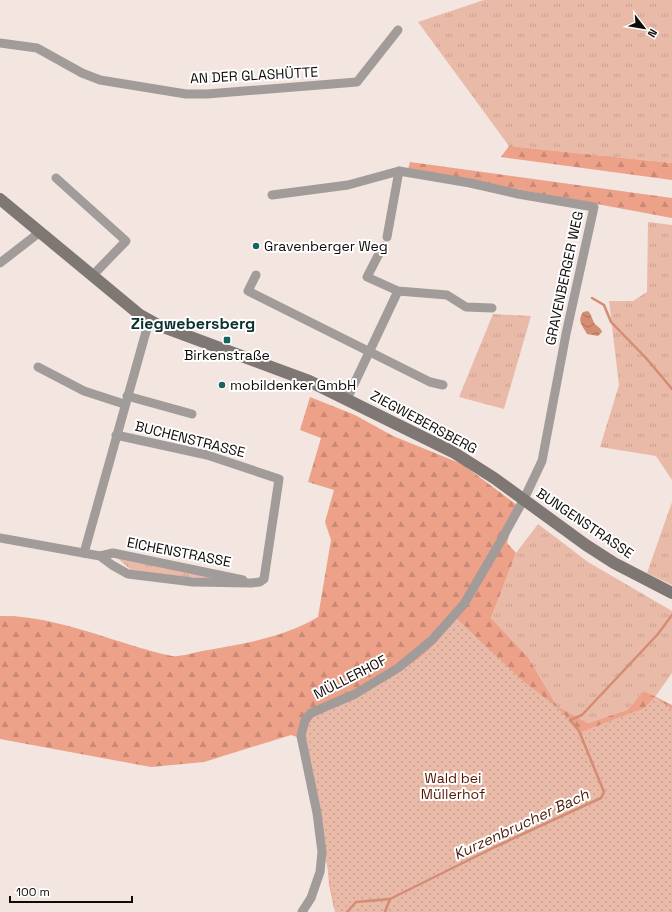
<svg xmlns="http://www.w3.org/2000/svg" width="672" height="912" font-family="'Space Grotesk',sans-serif">
	<style>
		.grass { fill: url(#grass-tufts) }
		.forest { fill: url(#forest-firs) }
		.park { fill: url(#park-dots) }
		.water { fill: url(#water-waves) }
		.lines { fill: none; stroke-linecap: round; stroke-linejoin: round }
		.stream { stroke: #d48c73; stroke-width: 2.5 }
		.street { stroke: #a19c9a; stroke-width: 9 }
		.secondary { stroke: #7f7774; stroke-width: 12 }
		.poi-dot { fill: #176460; stroke: #fff; stroke-width: 1.5 }
		.labels { text-anchor: middle; dominant-baseline: central; stroke-width: 4; stroke-linejoin: round; paint-order: stroke }
		.street-label { font-size: 14px; fill: #0f0b09; stroke: #fff }
		.poi-label { font-size: 14px; fill: #0f0b09; stroke: #fff; text-anchor: start }
		.park-label { font-size: 14px; fill: #561600; stroke: #fff }
		.water-label { font-size: 15px; font-style: italic; fill: #4b1c0b; stroke: #fff }
		.quarter-label { font-size: 16px; font-weight: bold; fill: #0c302e; stroke: #fff }
	</style>
	<defs>
		<pattern id="grass-tufts" width="24" height="20" patternUnits="userSpaceOnUse"><rect width="24" height="20" fill="#eabaa9"/><path d="M3 7l-1-3M5 7V3M7 7l1-3M15 17l-1-3M17 17v-4M19 17l1-3" fill="none" stroke="#c89f90"/></pattern>
		<pattern id="forest-firs" width="22" height="20" patternUnits="userSpaceOnUse"><rect width="22" height="20" fill="#eca188"/><path d="M5 1l3.5 6h-7zM16 11l3.5 6h-7z" fill="#c98974"/></pattern>
		<pattern id="park-dots" width="8" height="8" patternUnits="userSpaceOnUse"><rect width="8" height="8" fill="#eabaa9"/><path d="M2 2h.1M6 6h.1" fill="none" stroke="#c89f90" stroke-width="1.8" stroke-linecap="round"/></pattern>
		<pattern id="water-waves" width="16" height="10" patternUnits="userSpaceOnUse"><rect width="16" height="10" fill="#d48c73"/><path d="M0 5q4-4 8 0t8 0" fill="none" stroke="#aa715d"/></pattern>
	</defs>
	<rect width="100%" height="100%" fill="#f3e5e0"/>
	<g class="grass">
		<path d="M 484,0 L 672,0 L 672,163 L 509,146 L 418,22 Z"/>
		<path d="M 648,222 L 672,225 L 672,480 L 656,456 L 600,447 L 619,385 L 609,301 L 633,301 L 647,292 Z"/>
		<path d="M 493,314 L 531,316 L 504,409 L 459,397 Z"/>
		<path d="M 672,502 L 672,585 L 647,573 Z"/>
		<path d="M 538,524 L 588,562 L 672,611 L 672,673 L 655,697 L 644,691 L 627,710 L 588,723 L 557,706 L 528,657 L 491,618 L 516,553 Z"/>
		<path d="M 115,556 L 216,575 L 216,580 L 132,571 Z"/>
	</g>
	<g class="forest">
		<path d="M 509,146 L 672,163 L 672,180 L 501,157 Z"/>
		<path d="M 410,162 L 672,198 L 672,218 L 408,169 Z"/>
		<path d="M 310,397 L 355,415 L 393,436 L 462,464 L 517,505 L 507,543 L 516,553 L 491,618 L 528,657 L 557,706 L 588,723 L 627,710 L 644,691 L 672,705 L 672,912 L 336,911 L 334,908 L 329,884 L 325,815 L 307,740 L 291,735 L 204,762 L 151,767 L 0,739 L 0,616 C 57,615 116,644 172,656 C 180,657 193,653 202,651 C 242,644 283,638 318,617 L 331,540 L 325,522 L 334,490 L 308,482 L 321,438 L 300,430 Z"/>
	</g>
	<path class="park" d="M 455,617 L 523,681 L 558,708 L 581,732 L 644,708 L 655,697 L 672,709 L 672,910 L 670,912 L 335,912 L 305,739 L 306,731 L 312,718 C 346,700 394,678 424,654 C 436,644 446,630 455,617 Z"/>
	<path class="water" d="M 588,311 C 592,315 592,320 595,324 C 598,327 601,328 602,332 L 598,336 L 587,334 C 582,325 577,321 583,312 Z"/>
	<g class="lines">
		<g class="stream">
			<path d="M 592,298 L 604,305 L 611,322 L 646,358 L 672,389"/>
			<path d="M 347,912 L 356,902 L 390,899"/>
			<path d="M 385,912 L 390,899 L 495,847 L 601,798 L 604,792 L 579,731 L 570,720 L 582,715 L 658,634 L 672,615"/>
		</g>
		<g class="street">
			<path d="M 0,43 L 37,48 L 82,73 L 100,80 L 186,94 L 207,94 L 357,82 L 398,30"/>
			<path d="M 56,178 L 126,241 L 92,276"/>
			<path d="M 272,195 L 348,185 L 399,171 L 470,183 L 518,194 L 594,207 L 566,334 L 542,461 L 524,499 L 499,544 L 464,604 L 432,640 L 398,668 L 355,694 L 311,713 L 305,720 L 301,736 L 317,813 L 322,852 L 320,872 L 311,898 L 302,912"/>
			<path d="M 387,237 L 399,171"/>
			<path d="M 383,246 L 367,277 L 398,291 L 447,295 L 466,307 L 492,308"/>
			<path d="M 0,263 L 40,232"/>
			<path d="M 256,275 L 248,291 L 430,382 L 443,385"/>
			<path d="M 38,367 L 84,391 L 124,404"/>
			<path d="M 127,396 L 192,414"/>
			<path d="M 347,399 L 398,291"/>
			<path d="M 0,538 L 100,556 L 112,565 L 128,574 L 193,582 L 251,583 L 260,582 L 264,579 L 279,479 L 207,455 L 116,435"/>
			<path d="M 84,553 L 149,321"/>
			<path d="M 100,556 L 113,553 L 243,580"/>
		</g>
		<path class="secondary" d="M 0,199 L 140,315 L 158,325 L 309,381 L 453,452 L 494,478 L 586,545 L 614,563 L 672,593"/>
	</g>
	<g class="poi-dot">
		<circle cx="256" cy="246" r="4"/>
		<rect x="223" y="336" width="8" height="8" rx="2"/>
		<circle cx="222" cy="385" r="4"/>
	</g>
	<g class="labels">
		<g class="street-label">
			<text transform="translate(254 75) rotate(-3)">AN DER GLASHÜTTE</text>
			<text transform="translate(564 278) rotate(-78)">GRAVENBERGER WEG</text>
			<text transform="translate(424 422) rotate(28)">ZIEGWEBERSBERG</text>
			<text transform="translate(190 439) rotate(14)">BUCHENSTRASSE</text>
			<text transform="translate(585 523) rotate(34)">BUNGENSTRASSE</text>
			<text transform="translate(179 552) rotate(11)">EICHENSTRASSE</text>
			<text transform="translate(350 677) rotate(-27)">MÜLLERHOF</text>
		</g>
		<g class="poi-label">
			<text x="264" y="246">Gravenberger Weg</text>
			<text x="227" y="355" text-anchor="middle">Birkenstraße</text>
			<text x="230" y="385">mobildenker GmbH</text>
		</g>
		<g class="park-label">
			<text x="453" y="778">Wald bei<tspan x="453" dy="16">Müllerhof</tspan></text>
		</g>
		<g class="water-label">
			<text transform="translate(521 824) rotate(-25)">Kurzenbrucher Bach</text>
		</g>
		<g class="quarter-label">
			<text x="193" y="323">Ziegwebersberg</text>
		</g>
	</g>
	<g transform="translate(644 28) rotate(121)" stroke="#ffffff" stroke-width="3" paint-order="stroke">
	<path d="M0-3L7 15L0 10L-7 15Z" fill="#0f0b09"/>
	<text y="-6" font-size="11" font-weight="bold" text-anchor="middle" fill="#0f0b09">N</text>
	</g>
	<path d="M10 896v6h122v-6" fill="none" stroke="#0f0b09" stroke-width="2"/>
	<text x="16" y="896" font-size="12" fill="#0f0b09" stroke="#ffffff" stroke-width="3" paint-order="stroke">100 m</text>
</svg>
